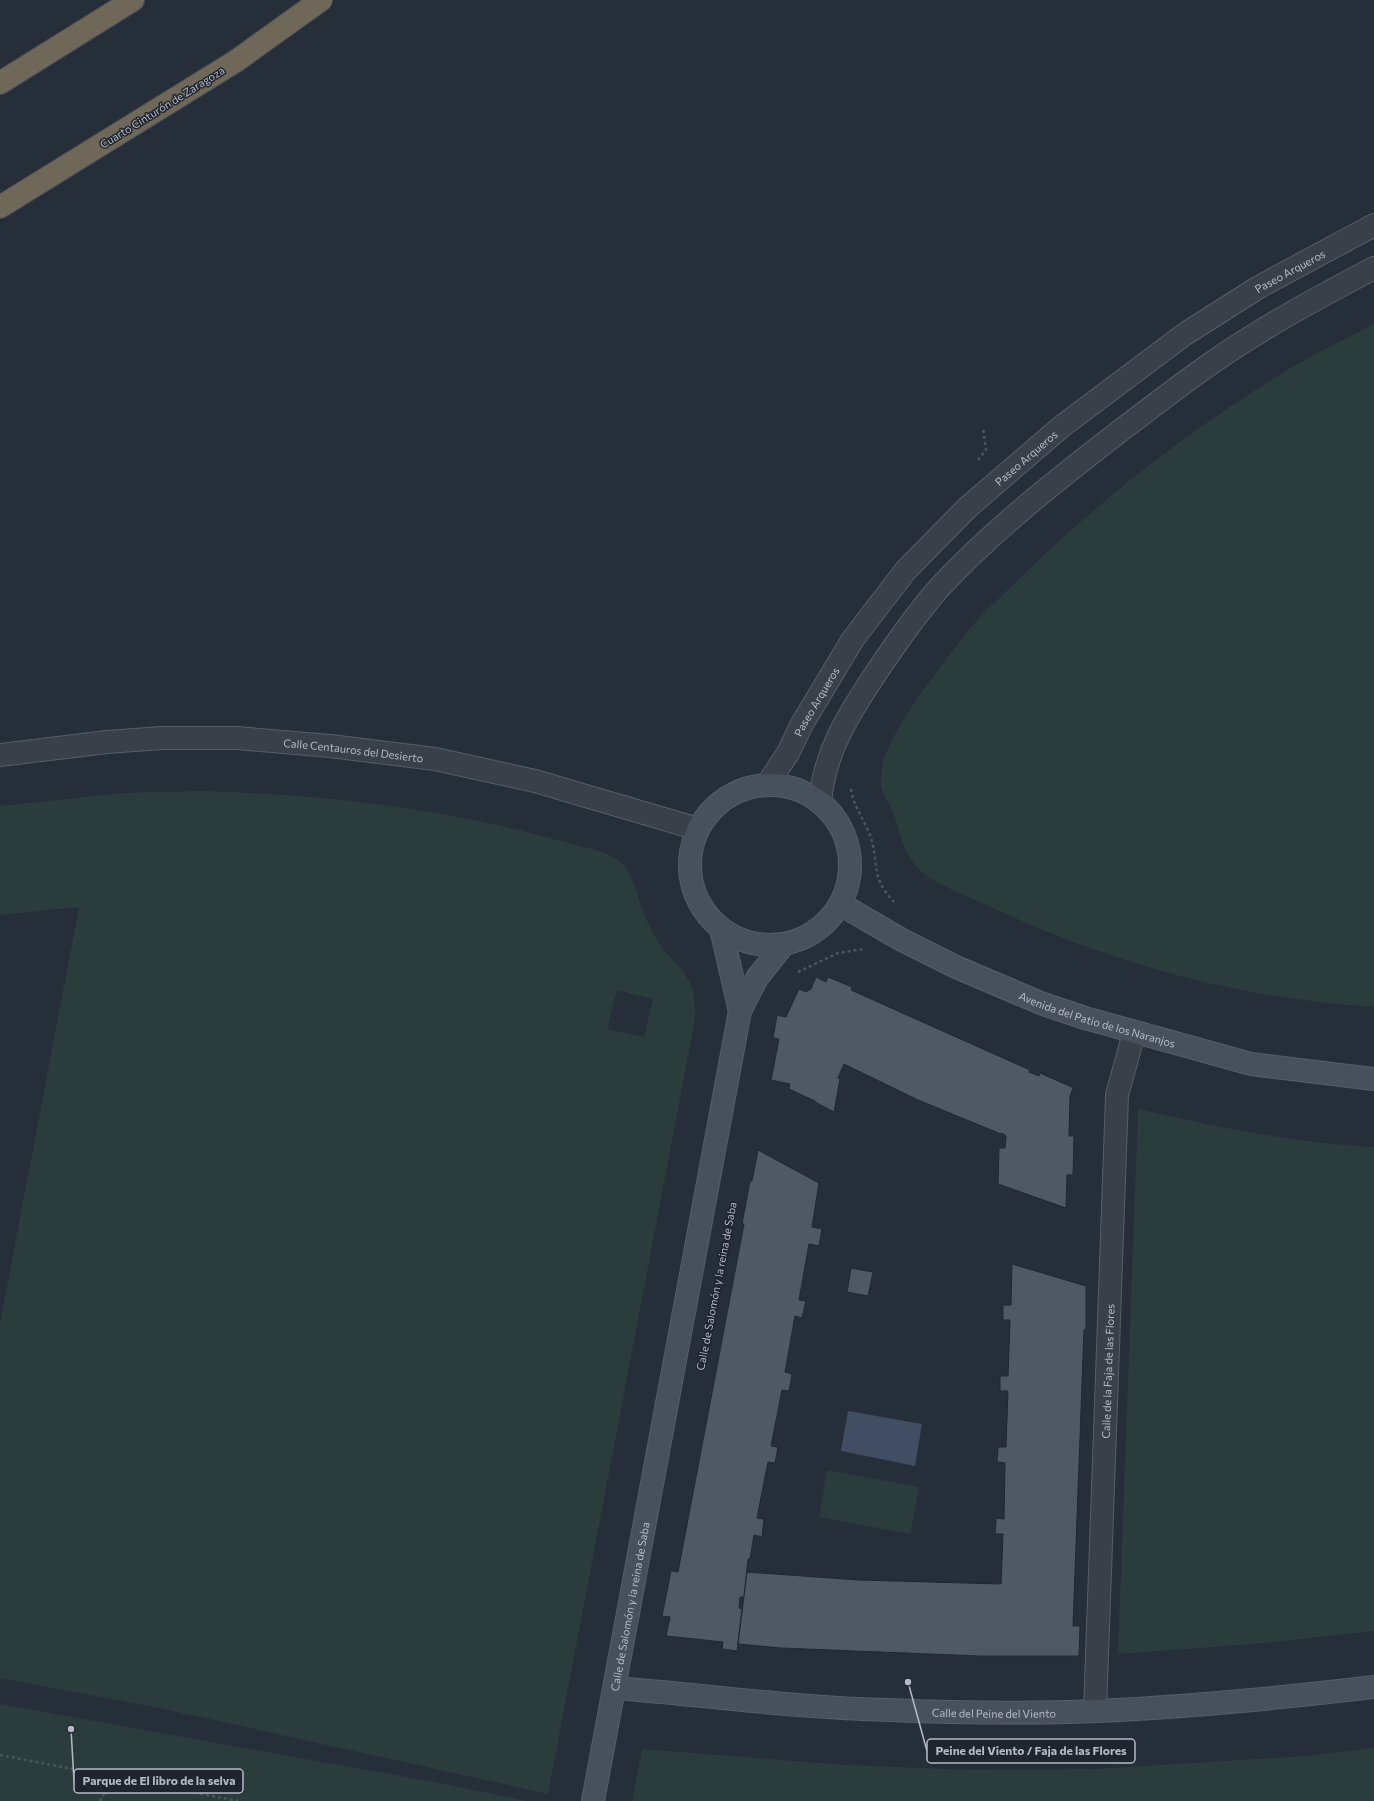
<svg xmlns="http://www.w3.org/2000/svg" width="1374" height="1801" font-family="Commissioner,sans-serif">
	<style>
		.green { fill: #2b3c3d; fill-rule: evenodd }
		.water { fill: #404d63 }
		.building { fill: #4f5865; stroke: #212731 }
		.lines { fill: none; stroke-linecap: round; stroke-linejoin: round }
		.street-casing { stroke: #585e68; stroke-width: 24 }
		.secondary-casing { stroke: #585e68; stroke-width: 24 }
		.highway-casing { stroke: #454b55; stroke-width: 24 }
		.path { stroke: #48575a; stroke-width: 2.5; stroke-dasharray: 3 3; stroke-linecap: butt }
		.street { stroke: #3a404a; stroke-width: 22 }
		.secondary { stroke: #484f5d; stroke-width: 22 }
		.highway { stroke: #6f6758; stroke-width: 22 }
		.labels { text-anchor: middle; dominant-baseline: central; stroke-width: 3; stroke-linejoin: round; paint-order: stroke }
		.street-label { font-size: 11px; fill: #b5bbc6; stroke: #1f252f }
		.leader { fill: none; stroke: #b5bbc6; stroke-width: 1.5 }
		.callout-dot { fill: #b5bbc6; stroke: #1f252f; stroke-width: 1.5 }
		.callout { fill: #1f252f; stroke: #b5bbc6; stroke-width: 1.5 }
		.callout-label { font-size: 12px; text-anchor: middle; font-weight: bold; fill: #b5bbc6 }
	</style>
	<rect width="100%" height="100%" fill="#262e3a"/>
	<g class="green">
		<path d="M 1374,324 L 1374,1007 C 1241,999 1109,963 989,906 C 970,897 936,885 921,871 C 904,856 901,835 894,815 C 891,805 883,796 881,786 C 880,781 881,772 882,767 C 886,742 919,695 935,674 C 949,655 963,636 978,619 C 993,603 1009,589 1024,574 C 1108,492 1204,419 1306,359 C 1328,347 1352,336 1374,324 Z"/>
		<path d="M 201,791 C 322,794 441,808 557,840 C 574,845 604,850 618,860 C 634,873 636,891 642,909 C 646,921 653,933 660,945 C 667,955 677,963 684,973 C 695,988 697,1007 694,1025 L 548,1794 L 164,1709 L 0,1678 L 0,1323 L 79,907 L 0,915 L 0,806 L 123,793 ZM 617,990 L 653,999 L 644,1037 L 607,1029 Z"/>
		<path d="M 1138,1109 C 1215,1127 1294,1143 1374,1147 L 1374,1631 L 1253,1644 L 1118,1654 Z"/>
		<path d="M 827,1470 L 919,1487 L 910,1534 L 819,1517 Z"/>
		<path d="M 0,1704 L 434,1782 L 527,1801 L 0,1801 Z"/>
		<path d="M 1374,1748 L 1374,1801 L 632,1801 L 642,1749 L 846,1765 L 971,1770 L 1096,1769 L 1306,1756 Z"/>
	</g>
	<path class="water" d="M 848,1411 L 922,1424 L 915,1466 L 841,1451 Z"/>
	<g class="building">
		<path d="M 816,977 L 826,982 L 828,977 L 852,987 L 851,990 L 1030,1070 L 1029,1072 L 1039,1076 L 1040,1073 L 1076,1089 L 1073,1088 L 1070,1096 L 1069,1136 L 1074,1136 L 1073,1175 L 1067,1175 L 1066,1208 L 998,1184 L 999,1148 L 1005,1148 L 1006,1136 L 1002,1133 L 1001,1134 L 918,1100 L 844,1064 L 838,1078 L 840,1079 L 834,1112 L 815,1102 L 815,1101 L 789,1089 L 790,1084 L 771,1080 L 779,1039 L 773,1038 L 777,1015 L 786,1017 L 799,989 L 806,992 L 811,989 Z"/>
		<path d="M 758,1150 L 819,1183 L 812,1227 L 822,1229 L 819,1246 L 809,1244 L 799,1300 L 806,1301 L 802,1318 L 795,1316 L 785,1372 L 792,1374 L 791,1381 L 789,1391 L 782,1390 L 771,1446 L 778,1447 L 775,1463 L 768,1462 L 757,1518 L 764,1519 L 762,1537 L 754,1535 L 750,1559 L 748,1559 L 744,1597 L 740,1597 L 739,1608 L 742,1609 L 737,1651 L 722,1649 L 723,1642 L 666,1636 L 670,1617 L 662,1616 L 671,1571 L 678,1572 L 744,1224 L 742,1224 L 750,1181 L 752,1181 Z"/>
		<path d="M 1012,1264 L 1086,1286 L 1086,1330 L 1084,1330 L 1073,1626 L 1080,1626 L 1079,1656 L 979,1656 L 781,1648 L 738,1644 L 747,1572 L 859,1580 L 1001,1584 L 1003,1534 L 995,1534 L 996,1521 L 996,1518 L 1004,1519 L 1005,1463 L 997,1462 L 998,1447 L 1006,1447 L 1008,1391 L 1000,1391 L 1000,1376 L 1008,1376 L 1010,1320 L 1003,1320 L 1003,1305 L 1011,1305 Z"/>
		<path d="M 851,1268 L 873,1272 L 868,1296 L 847,1292 Z"/>
	</g>
	<g class="lines">
		<g class="street-casing">
			<g id="street">
				<path id="s1" d="M 0,755 L 107,742 L 162,738 L 237,738 L 330,746 L 435,759 L 535,781 L 698,829"/>
				<path id="s2" d="M 767,785 L 788,753 L 802,724 L 853,639 L 906,570 L 968,507 L 1061,427 L 1185,334 L 1259,287 L 1374,225"/>
				<path d="M 820,803 C 824,753 847,717 874,676 C 894,646 915,615 940,587 C 994,529 1058,479 1120,431 C 1164,398 1208,363 1256,334 C 1294,310 1334,289 1374,268"/>
				<path id="s3" d="M 1095,1711 L 1117,1095 L 1134,1033"/>
			</g>
		</g>
		<g class="secondary-casing">
			<g id="secondary">
				<circle cx="770" cy="865" r="80"/>
				<path id="s4" d="M 840,904 L 902,940 L 956,967 L 1043,1004 L 1085,1018 L 1251,1064 L 1374,1079"/>
				<path d="M 721,929 L 740,1011"/>
				<path id="s5" d="M 615,1688 C 706,1695 797,1708 889,1710 C 958,1713 1027,1714 1096,1711 C 1189,1707 1281,1698 1374,1687"/>
				<path id="s6" d="M 593,1801 L 740,1011 L 757,978 L 784,944"/>
			</g>
		</g>
		<g class="highway-casing">
			<g id="highway">
				<path d="M 0,83 L 133,0"/>
				<path d="M 0,207 L 236,61 L 321,0"/>
			</g>
		</g>
		<g class="path">
			<path d="M 978,460 L 986,450 L 983,427"/>
			<path d="M 851,789 C 853,805 864,820 870,835 C 880,864 869,875 894,902"/>
			<path d="M 798,972 L 838,953 L 864,949"/>
			<path d="M 0,1755 L 238,1801"/>
			<path d="M 100,1801 L 113,1778"/>
		</g>
		<use href="#street" class="street"/>
		<use href="#secondary" class="secondary"/>
		<use href="#highway" class="highway"/>
	</g>
	<g class="labels">
		<g class="street-label">
			<text transform="translate(162 107) rotate(-32)">Cuarto Cinturón de Zaragoza</text>
			<text stroke="none"><textPath href="#s2" startOffset="745">Paseo Arqueros</textPath></text>
			<text stroke="none"><textPath href="#s2" startOffset="421">Paseo Arqueros</textPath></text>
			<text stroke="none"><textPath href="#s2" startOffset="97">Paseo Arqueros</textPath></text>
			<text stroke="none"><textPath href="#s1" startOffset="355">Calle Centauros del Desierto</textPath></text>
			<text stroke="none"><textPath href="#s4" startOffset="283">Avenida del Patio de los Naranjos</textPath></text>
			<text transform="translate(716 1286) rotate(-79)">Calle de Salomón y la reina de Saba</text>
			<text stroke="none"><textPath href="#s3" startOffset="340">Calle de la Faja de las Flores</textPath></text>
			<text stroke="none"><textPath href="#s6" startOffset="198">Calle de Salomón y la reina de Saba</textPath></text>
			<text stroke="none"><textPath href="#s5" startOffset="380">Calle del Peine del Viento</textPath></text>
		</g>
	</g>
	<path class="leader" d="M908 1682L927 1751M71 1729L74 1781"/>
	<g class="callout-dot">
		<circle cx="908" cy="1682" r="4"/>
		<circle cx="71" cy="1729" r="4"/>
	</g>
	<g class="callout">
		<rect x="927" y="1739" width="208" height="24" rx="4"/>
		<rect x="74" y="1769" width="169" height="24" rx="4"/>
	</g>
	<g class="callout-label">
		<text x="1031" y="1755">Peine del Viento / Faja de las Flores</text>
		<text x="159" y="1785">Parque de El libro de la selva</text>
	</g>
</svg>
